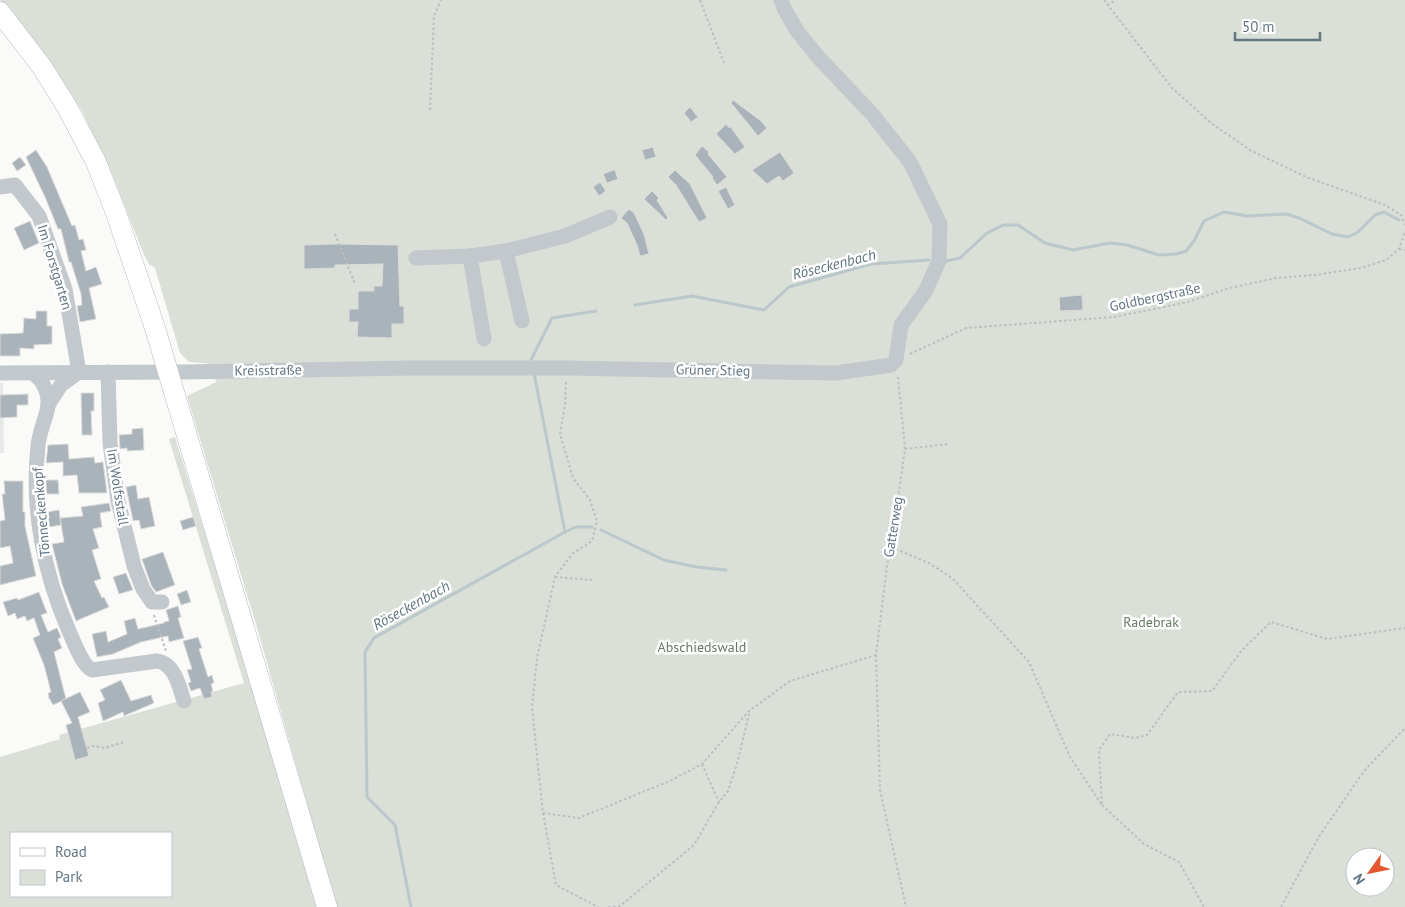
<svg xmlns="http://www.w3.org/2000/svg" width="1405" height="907" font-family="'PT Sans',sans-serif">
	<style>
		.built { fill: #e8e9e9 }
		.green { fill: #dadfd7; fill-rule: evenodd }
		.lines { fill: none; stroke-linecap: round; stroke-linejoin: round }
		.stream { stroke: #bbc7cb; stroke-width: 3 }
		.building { fill: #aab3b9; stroke: #dcdcda }
		.major-casing { stroke: #b5babe; stroke-width: 21 }
		.path { stroke: #bbbfc2; stroke-width: 2; stroke-dasharray: 2.5 2.5; stroke-linecap: butt }
		.minor { stroke: #c3c8cc; stroke-width: 15 }
		.major { stroke: #fff; stroke-width: 20 }
		.labels { text-anchor: middle; dominant-baseline: central; stroke-width: 5; stroke-linejoin: round; paint-order: stroke }
		.street-label { font-size: 14px; fill: #657683; stroke: #fff }
		.park-label { font-size: 14px; fill: #687a64; stroke: #fff }
		.water-label { font-size: 15px; font-style: italic; fill: #60757c; stroke: #fff }
	</style>
	<rect width="100%" height="100%" fill="#fafaf8"/>
	<path class="built" d="M 0,383 L 3,383 L 4,453 L 0,453 Z"/>
	<g class="green">
		<path d="M 0,0 L 1405,0 L 1405,907 L 336,907 L 258,631 L 187,396 L 216,382 L 212,364 L 189,362 L 180,353 L 155,268 L 149,264 L 144,255 L 116,184 L 82,111 L 38,45 ZM 1355,857 L 1385,857 L 1385,887 L 1355,887 Z"/>
		<path d="M 175,437 L 251,681 L 319,907 L 0,907 L 0,757 L 60,739 L 59,735 L 244,683 L 169,439 ZM 11,833 L 171,833 L 171,896 L 11,896 Z"/>
	</g>
	<g class="lines">
		<g class="stream">
			<path d="M 946,261 L 960,258 L 987,233 L 1003,225 L 1018,225 L 1045,243 L 1073,250 L 1110,243 L 1127,245 L 1159,255 L 1176,254 L 1186,251 L 1194,241 L 1204,221 L 1224,212 L 1247,216 L 1286,214 L 1299,218 L 1332,234 L 1348,237 L 1358,232 L 1375,215 L 1384,212 L 1399,220"/>
			<path d="M 635,305 L 692,296 L 764,310 L 789,287 L 871,264 L 929,260"/>
			<path d="M 531,360 L 552,318 L 596,311"/>
			<path d="M 601,530 L 664,560 L 696,567 L 726,570"/>
			<path d="M 565,532 L 576,527 L 592,527"/>
			<path d="M 411,907 L 395,825 L 367,797 L 365,652 L 374,638 L 565,532 L 534,373"/>
		</g>
	</g>
	<g class="building">
		<path d="M 733,100 L 761,121 L 767,128 L 758,136 L 731,103 Z"/>
		<path d="M 690,107 L 698,117 L 691,122 L 684,113 Z"/>
		<path d="M 726,124 L 729,128 L 730,126 L 745,147 L 735,154 L 716,134 Z"/>
		<path d="M 702,146 L 709,152 L 708,154 L 727,177 L 717,185 L 712,178 L 713,177 L 695,155 Z"/>
		<path d="M 653,147 L 656,157 L 645,160 L 642,150 Z"/>
		<path d="M 36,150 L 47,167 L 72,226 L 75,225 L 79,240 L 83,239 L 86,250 L 81,251 L 86,271 L 96,267 L 102,284 L 89,288 L 96,319 L 80,322 L 77,306 L 82,305 L 81,294 L 71,262 L 69,262 L 61,229 L 58,229 L 45,197 L 26,157 Z"/>
		<path d="M 780,152 L 794,173 L 783,181 L 779,176 L 767,184 L 752,170 Z"/>
		<path d="M 20,157 L 26,165 L 17,171 L 12,163 Z"/>
		<path d="M 613,170 L 615,170 L 618,179 L 607,183 L 603,174 Z"/>
		<path d="M 675,170 L 690,184 L 707,218 L 699,222 L 676,185 L 668,177 Z"/>
		<path d="M 600,182 L 606,191 L 599,196 L 593,187 Z"/>
		<path d="M 726,187 L 735,205 L 728,209 L 718,191 Z"/>
		<path d="M 652,191 L 659,198 L 657,200 L 668,218 L 666,220 L 644,199 Z"/>
		<path d="M 629,209 L 634,213 L 644,234 L 649,254 L 640,256 L 637,245 L 627,223 L 621,218 Z"/>
		<path d="M 30,221 L 39,243 L 24,250 L 14,228 Z"/>
		<path d="M 335,244 L 398,245 L 400,306 L 404,306 L 404,324 L 392,324 L 392,338 L 357,337 L 358,322 L 349,322 L 349,309 L 358,309 L 358,291 L 374,291 L 374,286 L 382,286 L 383,264 L 335,265 L 335,268 L 304,269 L 304,245 Z"/>
		<path d="M 1082,295 L 1083,310 L 1060,311 L 1059,297 Z"/>
		<path d="M 36,311 L 47,311 L 47,326 L 52,326 L 52,344 L 34,345 L 34,349 L 20,348 L 20,356 L 0,356 L 0,334 L 23,333 L 24,318 L 36,319 Z"/>
		<path d="M 81,393 L 94,393 L 94,411 L 91,411 L 92,435 L 82,435 Z"/>
		<path d="M 28,394 L 28,405 L 17,405 L 17,417 L 0,418 L 0,395 Z"/>
		<path d="M 143,428 L 144,450 L 127,451 L 127,448 L 120,449 L 119,435 L 132,434 L 132,429 Z"/>
		<path d="M 68,444 L 69,459 L 94,457 L 95,463 L 103,462 L 107,493 L 79,493 L 77,475 L 63,476 L 63,462 L 46,463 L 48,445 Z"/>
		<path d="M 46,480 L 58,480 L 59,494 L 46,494 Z"/>
		<path d="M 4,481 L 23,481 L 23,512 L 25,512 L 25,526 L 36,576 L 0,585 L 0,566 L 13,563 L 10,546 L 0,548 L 0,521 L 5,520 L 2,494 L 5,494 Z"/>
		<path d="M 136,485 L 138,499 L 149,497 L 155,526 L 141,529 L 139,520 L 133,521 L 126,487 Z"/>
		<path d="M 109,503 L 111,511 L 100,513 L 102,527 L 93,529 L 99,548 L 92,550 L 101,579 L 94,581 L 102,598 L 104,597 L 109,607 L 76,621 L 62,584 L 52,544 L 64,542 L 60,518 L 83,516 L 81,507 Z"/>
		<path d="M 59,510 L 61,525 L 49,527 L 47,512 Z"/>
		<path d="M 193,517 L 196,526 L 183,530 L 180,521 Z"/>
		<path d="M 163,552 L 175,585 L 156,592 L 151,585 L 142,559 Z"/>
		<path d="M 126,573 L 133,590 L 119,594 L 113,577 Z"/>
		<path d="M 187,590 L 191,602 L 181,605 L 177,594 Z"/>
		<path d="M 39,592 L 47,613 L 41,615 L 48,632 L 57,628 L 61,637 L 58,639 L 62,648 L 54,652 L 66,699 L 53,705 L 49,698 L 48,693 L 51,692 L 44,665 L 33,638 L 40,635 L 34,618 L 27,621 L 25,616 L 17,619 L 15,613 L 8,616 L 3,602 L 17,598 L 18,600 Z"/>
		<path d="M 178,606 L 181,617 L 178,618 L 184,638 L 169,642 L 168,636 L 141,642 L 113,654 L 97,657 L 92,634 L 106,631 L 108,642 L 127,634 L 124,621 L 135,618 L 138,629 L 164,623 L 164,622 L 169,621 L 166,610 Z"/>
		<path d="M 198,637 L 202,648 L 199,649 L 208,677 L 212,675 L 214,683 L 211,684 L 213,691 L 211,692 L 212,697 L 204,699 L 200,688 L 191,691 L 188,683 L 191,682 L 187,670 L 192,669 L 183,641 Z"/>
		<path d="M 121,680 L 131,701 L 151,695 L 154,703 L 124,716 L 123,712 L 103,721 L 98,703 L 105,700 L 100,690 Z"/>
		<path d="M 80,692 L 90,712 L 78,717 L 89,756 L 75,760 L 66,725 L 72,723 L 61,701 Z"/>
	</g>
	<g class="lines">
		<g class="major-casing">
			<path id="major" d="M 0,12 L 42,67 L 67,107 L 96,162 L 116,213 L 155,328 L 327,907"/>
		</g>
		<g class="path">
			<path d="M 700,0 L 724,63"/>
			<path d="M 1104,0 L 1172,88 L 1211,123 L 1250,150 L 1306,177 L 1385,205 L 1401,215 L 1405,225"/>
			<path d="M 1107,5 L 1116,0"/>
			<path d="M 430,110 L 434,16 L 441,0"/>
			<path d="M 335,234 L 355,284"/>
			<path d="M 1399,249 L 1405,250"/>
			<path d="M 910,354 L 966,328 L 1114,317 L 1188,302 L 1226,289 L 1276,278 L 1315,275 L 1361,268 L 1386,260 L 1399,249 L 1405,231"/>
			<path d="M 898,377 L 905,449 L 891,547 L 887,566 L 876,655 L 880,790 L 906,907"/>
			<path d="M 566,382 L 565,404 L 560,434 L 573,478 L 590,500 L 597,521 L 592,541 L 572,554 L 555,577 L 537,658 L 532,708 L 543,813 L 556,885 L 598,907"/>
			<path d="M 905,449 L 949,444"/>
			<path d="M 891,547 L 929,563 L 952,578 L 1029,662 L 1070,757 L 1102,805 L 1099,750 L 1110,734 L 1135,738 L 1147,735 L 1178,692 L 1212,691 L 1242,650 L 1271,622 L 1327,639 L 1405,628"/>
			<path d="M 555,577 L 592,580"/>
			<path d="M 154,615 L 166,651"/>
			<path d="M 87,748 L 94,746 L 105,748 L 124,742"/>
			<path d="M 702,764 L 719,802"/>
			<path d="M 1102,805 L 1144,844 L 1179,862 L 1204,907"/>
			<path d="M 543,813 L 579,818 L 672,780 L 702,764 L 749,711 L 790,681 L 876,655"/>
			<path d="M 608,907 L 620,906 L 694,845 L 719,802 L 728,791 L 737,764 L 749,714"/>
			<path d="M 1281,907 L 1318,838 L 1364,771 L 1405,728"/>
		</g>
		<g class="minor">
			<path d="M 781,0 L 784,8 L 797,31 L 820,59 L 872,114 L 910,162 L 940,224 L 939,261 L 925,292 L 901,325 L 896,360"/>
			<path d="M 0,187 L 15,185 L 39,216 L 56,264 L 65,289 L 79,372 L 61,385 L 48,405"/>
			<path d="M 506,251 L 522,321"/>
			<path d="M 470,256 L 484,339"/>
			<path d="M 416,258 L 470,256 L 506,251 L 565,236 L 610,217"/>
			<path d="M 108,372 L 110,443 L 118,501 L 134,566 L 143,589 L 152,602 L 162,602"/>
			<path d="M 0,373 L 183,372 L 412,368 L 566,368 L 836,373 L 891,365"/>
			<path d="M 33,373 C 43,380 49,393 48,406 C 46,419 39,432 38,446 C 31,509 44,574 69,631 C 74,642 82,665 92,670 L 157,661 C 175,663 179,687 184,701"/>
		</g>
		<use href="#major" class="major"/>
	</g>
	<g class="labels">
		<g class="street-label">
			<text transform="translate(55 267) rotate(73)">Im Forstgarten</text>
			<text transform="translate(1155 297) rotate(-12)">Goldbergstraße</text>
			<text transform="translate(268 370) rotate(-1)">Kreisstraße</text>
			<text transform="translate(713 370) rotate(1)">Grüner Stieg</text>
			<text transform="translate(118 487) rotate(81)">Im Wolfsstall</text>
			<text transform="translate(41 512) rotate(-95)">Tönneckenkopf</text>
			<text transform="translate(893 527) rotate(-81)">Gatterweg</text>
		</g>
		<g class="park-label">
			<text x="1151" y="622">Radebrak</text>
			<text x="702" y="647">Abschiedswald</text>
		</g>
		<g class="water-label">
			<text transform="translate(834 264) rotate(-14)">Röseckenbach</text>
			<text transform="translate(411 605) rotate(-29)">Röseckenbach</text>
		</g>
	</g>
	<rect x="10" y="832" width="162" height="65" fill="#ffffff" stroke="#c1c8cd"/>
	<rect x="20" y="848" width="25" height="8" fill="#ffffff" stroke="#c1c8cd"/>
	<text x="55" y="857" font-size="15" fill="#657683">Road</text>
	<rect x="20" y="870" width="25" height="15" fill="#dadfd7" stroke="#c1c8cd"/>
	<text x="55" y="882" font-size="15" fill="#657683">Park</text>
	<g transform="translate(1370 872) rotate(237)"><circle r="24" fill="#ffffff" stroke="#c1c8cd"/>
	<path d="M0-4L9 19L0 12L-9 19Z" fill="#e4572e"/>
	<text y="-8" font-size="14" font-weight="bold" text-anchor="middle" fill="#657683">N</text>
	</g>
	<path d="M1235 32v8h85v-8" fill="none" stroke="#657683" stroke-width="2.5"/>
	<text x="1242" y="32" font-size="15" fill="#657683" stroke="#ffffff" stroke-width="4" paint-order="stroke">50 m</text>
</svg>
